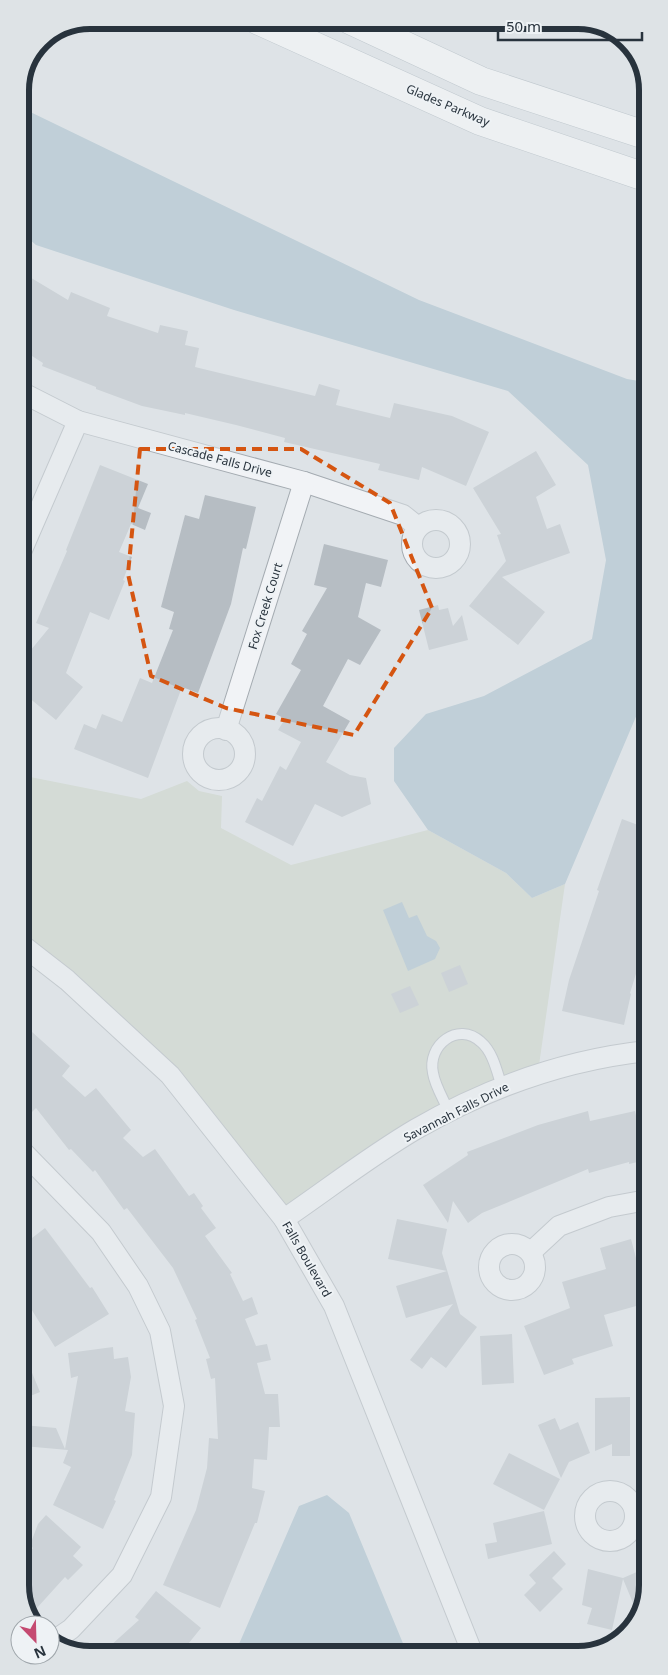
<svg xmlns="http://www.w3.org/2000/svg" width="668" height="1675" font-family="'Noto Sans',sans-serif">
	<style>
		.green { fill: #c7d0c0 }
		.water { fill: #9bb6c5 }
		.building { fill: #b6bdc3 }
		.lines { fill: none; stroke-linecap: round; stroke-linejoin: round }
		.service-casing { stroke: #a4abb1; stroke-width: 12 }
		.minor-casing { stroke: #a4abb1; stroke-width: 22 }
		.primary-casing { stroke: #9ea9b2; stroke-width: 29 }
		.service { stroke: #f1f3f6; stroke-width: 10 }
		.minor { stroke: #f1f3f6; stroke-width: 20 }
		.primary { stroke: #fff; stroke-width: 28 }
		.marked { fill: none; stroke: #d55511; stroke-width: 4; stroke-dasharray: 10 6; stroke-linejoin: round }
		.labels { text-anchor: middle; dominant-baseline: central; stroke-width: 4; stroke-linejoin: round; paint-order: stroke }
		.street-label { font-size: 12px; fill: #28333d; stroke: #eef2f5 }
		.rim { fill: none; stroke: #28333d; stroke-width: 6 }
	</style>
	<rect width="100%" height="100%" fill="#dee3e7"/>
	<path class="green" d="M 25,776 L 141,799 L 187,781 L 199,791 L 222,796 L 221,828 L 291,865 L 428,830 L 506,873 L 532,898 L 565,884 L 538,1072 L 495,1089 L 284,1219 L 170,1075 L 22,945 L 22,777 Z"/>
	<g class="water">
		<path d="M 20,107 L 419,300 L 627,379 L 645,382 L 646,693 L 565,884 L 532,898 L 506,873 L 428,830 L 394,781 L 394,748 L 426,714 L 484,696 L 592,639 L 606,560 L 588,465 L 508,391 L 234,310 L 36,245 L 20,231 Z"/>
		<path d="M 402,902 L 409,918 L 417,915 L 427,936 L 436,941 L 440,948 L 435,959 L 408,971 L 383,910 Z"/>
		<path d="M 327,1495 L 349,1513 L 407,1653 L 229,1654 L 239,1644 L 299,1506 Z"/>
	</g>
	<g class="building">
		<path d="M 28,276 L 68,300 L 71,292 L 110,308 L 107,316 L 158,333 L 160,325 L 188,331 L 185,345 L 199,348 L 195,367 L 315,396 L 319,384 L 340,390 L 336,405 L 390,418 L 394,403 L 452,416 L 489,432 L 466,486 L 422,467 L 419,480 L 378,470 L 380,464 L 284,442 L 285,438 L 236,425 L 185,413 L 185,415 L 142,406 L 96,389 L 96,387 L 42,366 L 43,363 L 21,349 L 21,289 Z"/>
		<path d="M 536,451 L 556,485 L 536,497 L 547,529 L 560,524 L 570,553 L 502,577 L 545,612 L 518,645 L 469,606 L 506,561 L 497,535 L 501,534 L 473,488 Z"/>
		<path d="M 100,465 L 148,484 L 138,508 L 151,513 L 145,530 L 131,524 L 119,552 L 132,557 L 123,580 L 125,581 L 109,620 L 90,612 L 66,673 L 83,687 L 56,720 L 22,692 L 21,662 L 49,628 L 36,623 L 67,551 L 66,550 Z"/>
		<path d="M 205,495 L 256,507 L 246,549 L 243,548 L 231,604 L 198,693 L 182,687 L 148,778 L 74,749 L 84,724 L 96,729 L 102,714 L 122,722 L 140,678 L 152,683 L 173,630 L 169,629 L 174,612 L 161,607 L 185,515 L 199,519 Z"/>
		<path d="M 324,544 L 388,560 L 381,587 L 366,583 L 358,617 L 381,630 L 360,665 L 348,659 L 323,706 L 350,721 L 326,762 L 350,775 L 366,778 L 371,804 L 342,817 L 315,804 L 293,846 L 245,822 L 257,798 L 262,801 L 280,766 L 286,770 L 301,742 L 278,730 L 285,719 L 276,714 L 301,670 L 291,664 L 307,634 L 302,631 L 327,588 L 314,585 Z"/>
		<path d="M 438,605 L 439,610 L 448,608 L 453,626 L 462,615 L 468,640 L 429,650 L 419,610 Z"/>
		<path d="M 622,819 L 646,828 L 646,949 L 644,948 L 630,993 L 631,994 L 624,1025 L 562,1011 L 569,980 L 599,891 L 597,890 Z"/>
		<path d="M 460,965 L 468,984 L 449,992 L 441,973 Z"/>
		<path d="M 410,986 L 419,1005 L 400,1013 L 391,994 Z"/>
		<path d="M 22,1023 L 70,1066 L 62,1076 L 85,1097 L 96,1088 L 131,1130 L 123,1138 L 143,1157 L 155,1149 L 189,1196 L 194,1193 L 203,1206 L 201,1208 L 216,1228 L 205,1236 L 232,1273 L 230,1274 L 243,1301 L 252,1297 L 258,1314 L 245,1319 L 256,1346 L 267,1344 L 271,1360 L 257,1363 L 265,1394 L 278,1394 L 280,1427 L 269,1427 L 267,1460 L 254,1459 L 252,1488 L 265,1491 L 257,1523 L 255,1523 L 220,1608 L 163,1585 L 196,1510 L 207,1468 L 209,1438 L 218,1439 L 215,1378 L 211,1379 L 206,1359 L 210,1358 L 195,1320 L 197,1319 L 173,1268 L 127,1208 L 124,1210 L 95,1170 L 93,1172 L 71,1149 L 69,1150 L 36,1108 L 32,1112 L 22,1103 Z"/>
		<path d="M 588,1111 L 590,1121 L 635,1111 L 646,1160 L 629,1164 L 629,1162 L 589,1173 L 588,1169 L 482,1213 L 468,1223 L 453,1201 L 448,1223 L 423,1185 L 468,1155 L 467,1152 L 538,1125 Z"/>
		<path d="M 397,1219 L 447,1229 L 442,1253 L 460,1314 L 477,1327 L 446,1368 L 431,1357 L 422,1369 L 410,1360 L 453,1304 L 406,1318 L 396,1286 L 447,1271 L 388,1259 Z"/>
		<path d="M 45,1228 L 90,1288 L 92,1287 L 109,1314 L 55,1347 L 23,1296 L 23,1245 Z"/>
		<path d="M 631,1239 L 636,1258 L 647,1256 L 647,1303 L 604,1315 L 613,1346 L 572,1359 L 574,1364 L 544,1375 L 524,1326 L 570,1308 L 562,1282 L 606,1269 L 600,1248 Z"/>
		<path d="M 512,1334 L 514,1383 L 482,1385 L 480,1336 Z"/>
		<path d="M 113,1347 L 114,1359 L 128,1357 L 131,1377 L 125,1411 L 135,1413 L 132,1455 L 114,1500 L 116,1501 L 103,1529 L 53,1505 L 71,1467 L 63,1463 L 68,1450 L 23,1446 L 23,1425 L 56,1428 L 65,1449 L 78,1376 L 71,1378 L 68,1353 Z"/>
		<path d="M 23,1351 L 40,1392 L 23,1399 Z"/>
		<path d="M 630,1397 L 630,1456 L 612,1456 L 612,1444 L 595,1451 L 595,1398 Z"/>
		<path d="M 555,1418 L 560,1430 L 578,1422 L 590,1453 L 569,1462 L 561,1478 L 538,1425 Z"/>
		<path d="M 509,1453 L 560,1479 L 544,1510 L 493,1484 Z"/>
		<path d="M 544,1511 L 552,1544 L 488,1559 L 485,1544 L 497,1542 L 493,1523 Z"/>
		<path d="M 46,1515 L 81,1547 L 73,1556 L 83,1565 L 68,1580 L 65,1577 L 36,1609 L 24,1597 L 24,1560 L 33,1548 L 30,1545 L 38,1524 Z"/>
		<path d="M 554,1551 L 566,1564 L 552,1578 L 563,1589 L 540,1612 L 524,1595 L 536,1583 L 529,1575 Z"/>
		<path d="M 588,1569 L 623,1578 L 639,1571 L 647,1590 L 638,1615 L 623,1579 L 612,1630 L 587,1624 L 592,1608 L 582,1605 Z"/>
		<path d="M 156,1591 L 201,1628 L 180,1654 L 117,1655 L 110,1646 L 139,1620 L 135,1617 Z"/>
	</g>
	<g class="lines">
		<g class="service-casing">
			<path id="service" d="M 449,1112 C 444,1100 435,1086 433,1073 C 427,1045 458,1021 481,1042 C 493,1052 497,1072 502,1087"/>
		</g>
		<g class="minor-casing">
			<g id="minor">
				<path d="M 21,392 L 78,421 L 304,482 L 403,515 L 418,527"/>
				<circle cx="436" cy="544" r="24"/>
				<path d="M 21,552 L 78,421"/>
				<circle cx="219" cy="754" r="26"/>
				<path d="M 226,730 L 304,482"/>
				<path d="M 22,945 L 67,980 L 170,1075 L 284,1219 L 334,1306 L 472,1652"/>
				<path d="M 23,1152 L 101,1232 L 138,1286 L 160,1331 L 174,1406 L 161,1497 L 122,1575 L 71,1629 L 52,1642"/>
				<path d="M 284,1219 C 328,1189 370,1156 416,1129 C 487,1088 564,1060 647,1051"/>
				<circle cx="512" cy="1267" r="23"/>
				<path d="M 531,1252 L 559,1226 L 609,1207 L 647,1200"/>
				<circle cx="610" cy="1516" r="25"/>
			</g>
		</g>
		<g class="primary-casing">
			<g id="primary">
				<path d="M 257,20 L 480,121 L 645,177"/>
				<path d="M 350,20 L 481,81 L 645,135"/>
			</g>
		</g>
		<use href="#service" class="service"/>
		<use href="#minor" class="minor"/>
		<use href="#primary" class="primary"/>
	</g>
	<path d="M0 0H668V1675H0ZM 140,449 L 301,449 L 390,503 L 432,608 L 354,735 L 226,708 L 151,676 L 128,574 Z" fill="#dee3e7" fill-opacity=".55" fill-rule="evenodd"/>
	<path class="marked" d="M 140,449 L 301,449 L 390,503 L 432,608 L 354,735 L 226,708 L 151,676 L 128,574 Z"/>
	<g class="labels">
		<g class="street-label">
			<text transform="translate(448 105) rotate(23)">Glades Parkway</text>
			<text transform="translate(220 459) rotate(15)">Cascade Falls Drive</text>
			<text transform="translate(265 606) rotate(-73)">Fox Creek Court</text>
			<text transform="translate(456 1112) rotate(-27)">Savannah Falls Drive</text>
			<text transform="translate(307 1259) rotate(60)">Falls Boulevard</text>
		</g>
	</g>
	<path d="M0 0H668V1675H0ZM90 29H578A61 61 0 0 1 639 90V1585A61 61 0 0 1 578 1646H90A61 61 0 0 1 29 1585V90A61 61 0 0 1 90 29Z" fill="#dee3e6" fill-rule="evenodd"/>
	<path class="rim" d="M90 29H578A61 61 0 0 1 639 90V1585A61 61 0 0 1 578 1646H90A61 61 0 0 1 29 1585V90A61 61 0 0 1 90 29Z"/>
	<g transform="translate(35 1640) rotate(157)"><circle r="24" fill="#eef2f5" stroke="#9fa6ab"/>
	<path d="M0-4L9 19L0 12L-9 19Z" fill="#c54a71"/>
	<text y="-8" font-size="14" font-weight="bold" text-anchor="middle" fill="#28333d">N</text>
	</g>
	<path d="M498 32v8h144v-8" fill="none" stroke="#28333d" stroke-width="2.5"/>
	<text x="506" y="32" font-size="15" fill="#28333d" stroke="#eef2f5" stroke-width="4" paint-order="stroke">50 m</text>
</svg>
